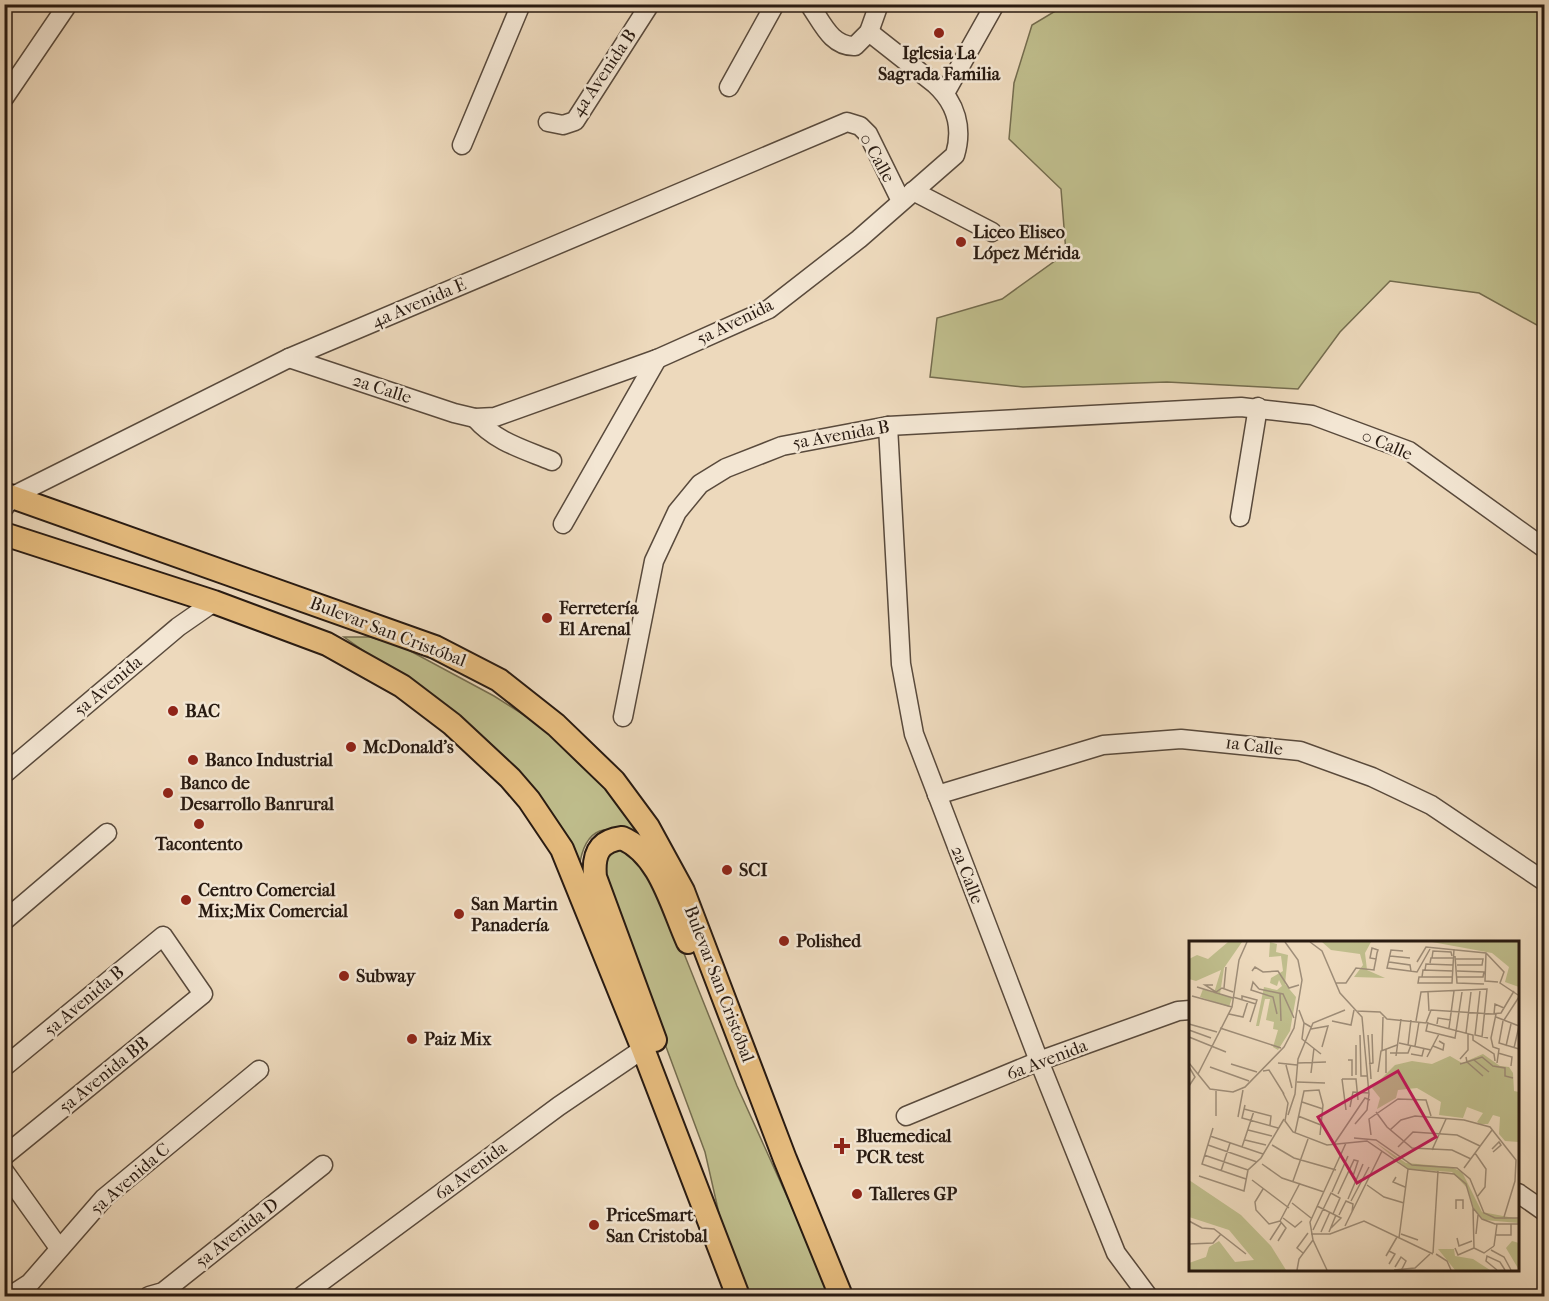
<svg xmlns="http://www.w3.org/2000/svg" width="1549" height="1301" font-family="'IM FELL French Canon',serif">
	<style>
		.green { fill: #bfbd8c; stroke: #746c4e; stroke-width: 1.5 }
		.lines { fill: none; stroke-linecap: round; stroke-linejoin: round }
		.minor-casing { stroke: #594a3c; stroke-width: 21 }
		.major-casing { stroke: #281a11; stroke-width: 26 }
		.minor { stroke: #f3e6d3; stroke-width: 18 }
		.major { stroke: #e6bc7e; stroke-width: 22 }
		.poi-dot { fill: #8f2418; stroke: #f3e6d3; stroke-width: 2 }
		.labels { text-anchor: middle; dominant-baseline: central; stroke-width: 5; stroke-linejoin: round; paint-order: stroke }
		.poi-label { font-size: 18px; font-weight: bold; fill: #281a11; stroke: #f3e6d3; text-anchor: start }
		.street-label { font-size: 18px; fill: #281a11; stroke: #f3e6d3 }
		.inset-road { fill: none; stroke: #9e8d78; stroke-width: 1.5 }
		.view { fill: #c2185b; fill-opacity: 0.15; stroke: #c2185b; stroke-width: 3 }
		.inset-edge { fill: none; stroke: #281a11; stroke-width: 3 }
	</style>
	<rect width="100%" height="100%" fill="#edd9bc"/>
	<filter id="stains"><feTurbulence type="fractalNoise" baseFrequency=".00333" numOctaves="4"/><feColorMatrix values="0 0 0 0 .2 0 0 0 0 .09 0 0 0 0 .02 0 0 0 .5 -.17"/></filter>
	<radialGradient id="worn" r=".72"><stop offset=".6" stop-color="#630" stop-opacity="0"/><stop offset="1" stop-color="#630" stop-opacity=".3"/></radialGradient>
	<g class="green">
		<path d="M 1067,4 L 1544,5 L 1544,329 L 1479,293 L 1390,281 L 1340,332 L 1298,389 L 1167,382 L 1023,387 L 930,377 L 937,318 L 1002,299 L 1066,253 L 1061,189 L 1009,139 L 1014,83 L 1032,25 Z"/>
		<path d="M 344,637 L 370,637 L 401,646 L 494,696 L 554,734 L 594,772 L 643,836 C 607,824 585,824 579,868 L 398,675 Z"/>
		<path d="M 616,849 L 629,851 L 639,859 L 667,911 L 737,1086 L 832,1296 L 748,1296 L 725,1240 L 705,1152 L 605,882 L 606,855 Z"/>
	</g>
	<g class="lines">
		<g class="minor-casing">
			<g id="minor">
				<path d="M 869,32 L 879,4"/>
				<path d="M 729,87 L 775,4"/>
				<path d="M 945,93 L 995,4"/>
				<path d="M 4,98 L 68,4"/>
				<path d="M 548,122 L 563,125 L 575,121 L 650,4"/>
				<path d="M 462,145 L 521,4"/>
				<path d="M 913,191 L 992,232"/>
				<path d="M 289,358 L 454,413 L 475,418 L 495,417 L 657,359 L 769,309 L 859,239 L 955,155 C 963,128 956,103 935,84 L 869,32 L 855,46 C 831,47 822,22 809,4"/>
				<path d="M 475,418 C 496,442 523,449 552,461"/>
				<path d="M 888,426 L 901,664 L 914,734 L 1039,1061 L 1116,1253 L 1148,1296"/>
				<path d="M 4,508 L 11,497 L 289,358 L 847,122 L 860,126 L 868,134 L 901,201"/>
				<path d="M 1240,517 L 1258,407"/>
				<path d="M 563,524 L 657,359"/>
				<path d="M 623,717 L 654,561 L 677,512 L 700,484 L 726,468 L 782,446 L 888,426 L 1241,407 L 1312,415 L 1409,451 L 1544,548"/>
				<path d="M 4,774 L 178,627 L 214,602"/>
				<path d="M 937,795 L 1103,745 L 1181,739 L 1300,751 L 1372,777 L 1431,805 L 1544,881"/>
				<path d="M 4,921 L 107,833"/>
				<path d="M 4,1067 L 163,936 L 203,994 L 4,1156"/>
				<path d="M 906,1116 L 1039,1061 L 1178,1011 L 1190,1010"/>
				<path d="M 4,1171 L 59,1248"/>
				<path d="M 1518,1193 L 1544,1211"/>
				<path d="M 10,1296 L 30,1283 L 104,1198 L 259,1070"/>
				<path d="M 149,1296 L 163,1292 L 323,1165"/>
				<path d="M 302,1296 L 559,1106 L 643,1049"/>
			</g>
		</g>
		<g class="major-casing">
			<g id="major">
				<path d="M 4,494 L 435,647 L 499,680 L 556,725 L 614,781 L 648,827 L 683,891 L 785,1159 L 841,1296"/>
				<path d="M 4,534 L 214,602 L 327,644 L 402,686 L 452,724 L 510,778 L 529,800 L 562,849 L 643,1049 L 738,1296"/>
				<path d="M 655,1040 L 595,877 C 593,855 598,841 622,838 C 660,854 672,907 688,942"/>
			</g>
		</g>
		<use href="#minor" class="minor"/>
		<use href="#major" class="major"/>
	</g>
	<g class="poi-dot">
		<circle cx="939" cy="33" r="6"/>
		<circle cx="961" cy="242" r="6"/>
		<circle cx="547" cy="618" r="6"/>
		<circle cx="173" cy="711" r="6"/>
		<circle cx="351" cy="747" r="6"/>
		<circle cx="193" cy="760" r="6"/>
		<circle cx="168" cy="793" r="6"/>
		<circle cx="199" cy="824" r="6"/>
		<circle cx="727" cy="870" r="6"/>
		<circle cx="186" cy="900" r="6"/>
		<circle cx="459" cy="914" r="6"/>
		<circle cx="784" cy="941" r="6"/>
		<circle cx="344" cy="976" r="6"/>
		<circle cx="412" cy="1039" r="6"/>
		<path d="M839 1137h6v6h6v6h-6v6h-6v-6h-6v-6h6z"/>
		<circle cx="857" cy="1194" r="6"/>
		<circle cx="594" cy="1225" r="6"/>
	</g>
	<g class="labels">
		<g class="poi-label">
			<text x="939" y="53" text-anchor="middle">Iglesia La<tspan x="939" dy="21">Sagrada Familia</tspan></text>
			<text x="973" y="232">Liceo Eliseo<tspan x="973" dy="21">López Mérida</tspan></text>
			<text x="559" y="608">Ferretería<tspan x="559" dy="21">El Arenal</tspan></text>
			<text x="185" y="711">BAC</text>
			<text x="363" y="747">McDonald's</text>
			<text x="205" y="760">Banco Industrial</text>
			<text x="180" y="783">Banco de<tspan x="180" dy="21">Desarrollo Banrural</tspan></text>
			<text x="199" y="844" text-anchor="middle">Tacontento</text>
			<text x="739" y="870">SCI</text>
			<text x="198" y="890">Centro Comercial<tspan x="198" dy="21">Mix;Mix Comercial</tspan></text>
			<text x="471" y="904">San Martin<tspan x="471" dy="21">Panadería</tspan></text>
			<text x="796" y="941">Polished</text>
			<text x="356" y="976">Subway</text>
			<text x="424" y="1039">Paiz Mix</text>
			<text x="856" y="1136">Bluemedical<tspan x="856" dy="21">PCR test</tspan></text>
			<text x="869" y="1194">Talleres GP</text>
			<text x="606" y="1215">PriceSmart<tspan x="606" dy="21">San Cristobal</tspan></text>
		</g>
		<g class="street-label">
			<text transform="translate(604 73) rotate(-56)">4a Avenida B</text>
			<text transform="translate(877 158) rotate(61)">0 Calle</text>
			<text transform="translate(419 303) rotate(-23)">4a Avenida E</text>
			<text transform="translate(735 322) rotate(-26)">5a Avenida</text>
			<text transform="translate(382 389) rotate(18)">2a Calle</text>
			<text transform="translate(841 435) rotate(-10)">5a Avenida B</text>
			<text transform="translate(1387 445) rotate(23)">0 Calle</text>
			<text transform="translate(388 632) rotate(21)">Bulevar San Cristóbal</text>
			<text transform="translate(108 686) rotate(-40)">5a Avenida</text>
			<text transform="translate(1254 746) rotate(7)">1a Calle</text>
			<text transform="translate(967 875) rotate(69)">2a Calle</text>
			<text transform="translate(719 984) rotate(69)">Bulevar San Cristóbal</text>
			<text transform="translate(84 1001) rotate(-40)">5a Avenida B</text>
			<text transform="translate(1047 1060) rotate(-21)">6a Avenida</text>
			<text transform="translate(104 1075) rotate(-39)">5a Avenida BB</text>
			<text transform="translate(471 1171) rotate(-37)">6a Avenida</text>
			<text transform="translate(130 1179) rotate(-41)">5a Avenida C</text>
			<text transform="translate(237 1233) rotate(-38)">5a Avenida D</text>
		</g>
	</g>
	<g transform="translate(1189 941)">
		<rect width="330" height="330" fill="#edd9bc"/>
		<path d="M 39,1 L 53,1 L 35,27 L 31,53 L 43,57 L 40,66 L 11,56 L 14,48 L 25,52 L 32,29 L 7,40 L 0,38 L 0,18 L 8,14 L 19,18 ZM 81,1 L 88,3 L 87,11 L 99,14 L 96,43 L 107,56 L 101,90 L 89,109 L 84,106 L 89,89 L 84,88 L 85,81 L 77,79 L 81,58 L 76,58 L 70,85 L 67,85 L 75,46 L 88,49 L 93,45 L 90,39 L 88,45 L 81,42 L 82,37 L 94,30 L 92,15 L 80,16 ZM 133,1 L 182,1 L 176,12 L 178,29 L 196,37 L 165,36 L 174,24 L 171,13 L 142,9 ZM 243,1 L 330,1 L 330,46 L 316,41 L 320,26 L 303,12 ZM 294,113 L 311,125 L 320,126 L 324,132 L 325,150 L 330,151 L 330,201 L 316,200 L 310,193 L 311,176 L 304,174 L 299,183 L 291,183 L 288,181 L 294,172 L 278,166 L 274,177 L 250,174 L 252,161 L 228,147 L 209,149 L 207,157 L 188,168 L 191,157 L 183,147 L 206,124 L 223,120 L 243,123 L 261,115 L 273,122 ZM 186,201 L 217,222 L 262,226 L 273,231 L 293,271 L 330,278 L 330,282 L 295,279 L 285,268 L 279,248 L 263,231 L 219,228 ZM 0,239 L 52,274 L 82,305 L 97,329 L 0,329 L 0,322 L 17,316 L 20,306 L 30,300 L 46,321 L 65,319 L 40,289 L 0,276 ZM 323,300 L 330,302 L 330,329 L 317,307 ZM 249,308 L 265,308 L 266,315 L 284,318 L 301,329 L 266,329 Z" fill="#bfbd8c"/>
		<path class="inset-road" d="M 121,1 L 133,10 L 151,52 L 173,76 L 180,153M 214,10 L 202,9 L 198,27 L 228,31 L 241,8M 297,12 L 296,40 L 309,41M 201,15 L 221,17M 266,15 L 268,42 L 295,43M 243,17 L 244,10 L 262,11 L 263,15M 267,18 L 294,18 L 293,24 L 268,24M 200,21 L 221,24 L 222,30M 228,21 L 237,6 L 297,12 L 315,31 L 311,42 L 329,54M 241,22 L 242,17 L 264,17M 236,29 L 237,23 L 264,24M 63,30 L 66,26 L 74,31 L 89,30 L 100,47 L 110,44M 233,36 L 234,29 L 264,30M 263,36 L 230,36 L 229,42 L 263,42 L 265,8M 268,36 L 294,36 L 295,31 L 268,30M 146,42 L 157,42 L 167,27 L 185,29 L 185,28 L 187,18 L 188,12 L 189,9 L 183,7 L 181,17 L 187,18M 24,44 L 16,44 L 27,51 L 33,47 L 44,51M 8,46 L 44,57M 35,47 L 37,26M 70,48 L 64,41 L 62,49 L 84,56 L 88,73M 70,48 L 94,53 L 105,77M 291,50 L 286,94 L 299,97M 239,51 L 240,70M 91,52 L 92,80M 3,55 L 43,66M 44,56 L 67,63M 53,58 L 53,55 L 68,59 L 61,81M 110,69 L 115,82 L 122,86M 167,70 L 191,71 L 198,78 L 237,82 L 242,69 L 303,73M 40,73 L 54,76 L 59,60M 302,73 L 312,72 L 325,50M 305,73 L 306,63 L 315,67M 307,73 L 302,97 L 304,106 L 310,108 L 308,122M 307,76 L 330,85M 315,79 L 330,56M 143,80 L 162,84 L 165,69M 227,80 L 232,51 L 298,48 L 293,96M 314,80 L 310,102 L 330,108M 239,81 L 237,90 L 266,97 L 273,51M 115,82 L 113,98 L 132,113M 238,82 L 284,94 L 284,99 L 305,113 L 306,120M 0,83 L 28,91M 248,83 L 249,77 L 262,79M 31,87 L 92,107M 260,87 L 265,50M 122,88 L 139,85 L 133,106M 0,89 L 22,97M 277,92 L 282,51M 171,94 L 172,135 L 178,135M 179,94 L 182,138M 0,96 L 37,111M 210,102 L 242,109M 167,104 L 167,134M 219,104 L 222,79M 226,105 L 230,81M 244,105 L 254,109 L 255,103 L 250,100M 317,105 L 322,83M 325,107 L 330,85M 197,108 L 197,132M 193,110 L 194,76M 201,112 L 219,112 L 222,104M 309,112 L 323,116 L 322,125M 222,113 L 233,115 L 235,107M 207,115 L 212,78M 238,116 L 250,93M 277,116 L 278,121 L 293,116 L 304,125 L 316,127 L 316,135 L 324,137M 271,118 L 279,109 L 279,93M 159,119 L 163,119 L 163,135M 285,119 L 300,131M 0,122 L 21,148 L 44,151 L 56,146 L 95,106 L 105,87 L 113,39 L 109,19 L 96,1M 89,122 L 108,124M 109,122 L 137,121M 42,123 L 68,131M 180,123 L 184,122 L 183,93M 271,123 L 278,121 L 294,135M 97,124 L 103,147M 0,126 L 6,136 L 0,145M 21,126 L 60,140M 74,130 L 80,129 L 95,153M 189,131 L 192,110 L 208,104M 122,132 L 125,107M 9,133 L 43,66 L 50,19 L 58,1M 153,138 L 167,138 L 169,159M 153,138 L 157,169M 108,141 L 136,142M 27,150 L 27,175M 94,152 L 99,162 L 96,180 L 104,191 L 138,204 L 178,200 L 219,228 L 265,233 L 277,243 L 284,267 L 293,278 L 306,283 L 330,283M 113,161 L 134,168M 56,164 L 53,177 L 89,187M 161,166 L 164,151 L 180,152M 55,168 L 82,175 L 81,184M 187,171 L 198,186 L 223,207 L 263,209 L 282,218M 99,174 L 106,153 L 109,118 L 124,82 L 156,69M 109,175 L 132,184M 49,176 L 54,149M 166,183 L 178,169 L 180,153M 24,187 L 13,223 L 57,238M 59,189 L 83,195M 201,189 L 212,179 L 226,175 L 275,179 L 301,186 L 327,219 L 326,240 L 315,276M 106,192 L 115,150 L 130,149 L 134,164 L 131,194M 182,194 L 180,178 L 209,158 L 237,159 L 242,175M 21,195 L 74,213M 165,197 L 187,199 L 223,224 L 268,227 L 281,238 L 295,272 L 306,277 L 330,277M 56,199 L 77,204M 145,203 L 176,157 L 181,159M 19,204 L 68,221M 83,204 L 105,217 L 147,229M 53,206 L 65,170M 209,206 L 224,191 L 268,194 L 291,205M 303,208 L 310,201 L 312,204 L 304,211M 243,209 L 257,178M 286,212 L 297,228 L 296,246 L 288,256M 15,214 L 59,229M 73,223 L 93,237 L 135,251M 275,227 L 303,189M 32,230 L 41,202M 10,235 L 55,250 L 59,229 L 72,217 L 95,178M 207,236 L 204,241 L 216,246M 63,239 L 100,267M 104,240 L 119,198M 178,244 L 195,256 L 215,262M 74,248 L 66,261 L 67,269 L 80,283 L 91,280M 143,251 L 159,215M 149,253 L 165,219 L 169,220 L 164,235M 159,258 L 174,223M 162,260 L 180,226M 103,262 L 122,277M 128,265 L 152,277 L 142,287M 284,267 L 285,307M 267,268 L 267,259 L 274,259 L 274,268M 150,274 L 157,260 L 164,263 L 163,271M 94,277 L 106,286 L 113,280M 0,280 L 13,287 L 25,288 L 57,313M 91,280 L 111,242M 156,285 L 193,210M 124,289 L 142,252 L 151,257 L 144,273M 132,291 L 141,271M 140,291 L 147,274M 122,293 L 141,293 L 175,280 L 244,313M 212,293 L 229,299M 287,293 L 289,274M 307,294 L 322,294 L 322,283M 210,297 L 219,228M 268,297 L 270,305 L 283,300M 81,299 L 92,282M 89,300 L 97,287 L 91,280M 0,303 L 24,302 L 32,293M 305,305 L 308,283M 266,307 L 269,314 L 285,307M 285,307 L 295,312 L 305,305M 302,309 L 315,316 L 322,329M 200,310 L 206,313 L 200,323M 114,312 L 108,307 L 119,292M 244,312 L 249,230M 247,313 L 258,320 L 262,329M 197,315 L 208,296M 206,326 L 212,316 L 217,320 L 213,328M 108,329 L 110,318 L 124,299M 138,329 L 124,299 L 121,281 L 157,202M 205,329 L 226,327 L 241,313M 308,329 L 297,320 L 298,315 L 311,321 L 316,329"/>
		<path class="view" d="M 209,130 L 247,196 L 168,242 L 129,176 Z"/>
		<rect width="330" height="330" class="inset-edge"/>
	</g>
	<rect width="1549" height="1301" fill="none" stroke="#edd9bc" stroke-width="24"/>
	<rect x="6" y="6" width="1537" height="1289" fill="none" stroke="#281a11" stroke-width="3"/>
	<rect x="12" y="12" width="1525" height="1277" fill="none" stroke="#281a11" stroke-width="1.5"/>
	<rect width="100%" height="100%" filter="url(#stains)"/>
	<rect width="100%" height="100%" fill="url(#worn)"/>
</svg>
